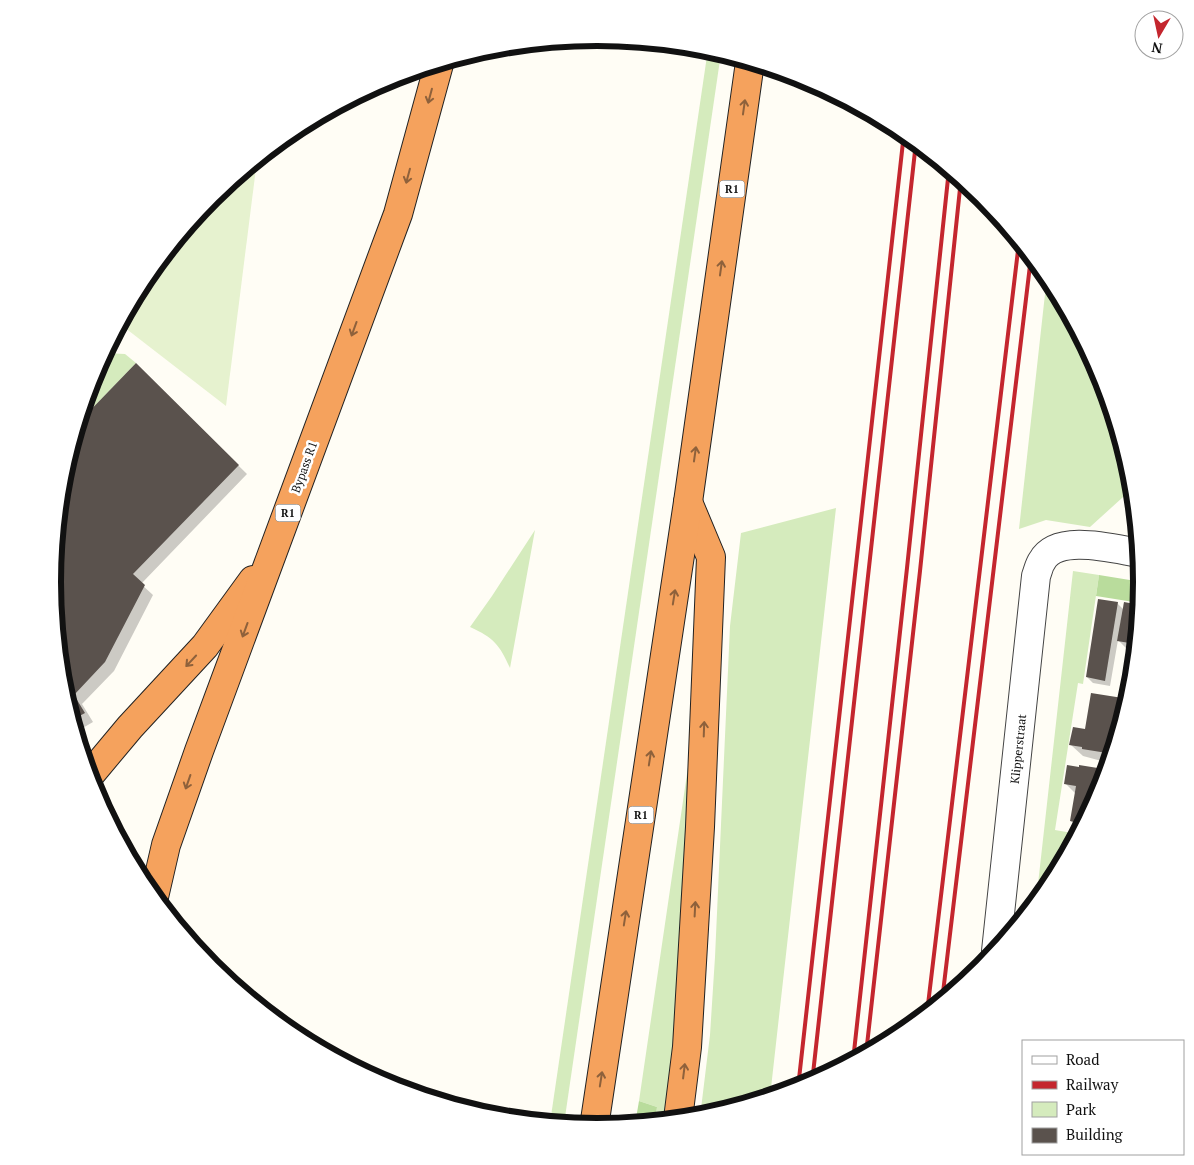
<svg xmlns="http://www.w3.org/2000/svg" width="1194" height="1165" font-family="'PT Serif',serif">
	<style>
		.green { fill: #d5ebbd }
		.forest { fill: #b9dc9c }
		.pitch { fill: #e6f2cf }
		.shadow { fill: #0003 }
		.building { fill: #5a524d }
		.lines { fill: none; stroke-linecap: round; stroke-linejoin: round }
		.minor-casing { stroke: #444; stroke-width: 30 }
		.motorway-casing { stroke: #222; stroke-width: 30 }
		.minor { stroke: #fff; stroke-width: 28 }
		.motorway { stroke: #f5a25d; stroke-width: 28 }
		.rail { stroke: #c4262e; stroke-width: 4 }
		.oneway { stroke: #8e613b }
		.labels { text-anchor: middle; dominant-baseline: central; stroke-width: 5; stroke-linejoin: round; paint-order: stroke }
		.shield { fill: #fff; stroke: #585858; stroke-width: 1 }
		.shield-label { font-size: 11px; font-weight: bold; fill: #111 }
		.street-label { font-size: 12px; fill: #111; stroke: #fff }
		.rim { fill: none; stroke: #111; stroke-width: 6 }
	</style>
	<rect width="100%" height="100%" fill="#fffdf5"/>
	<g class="green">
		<path d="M 708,49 L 721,53 L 564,1124 L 550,1123 Z"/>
		<path d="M 1047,276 L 1101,374 L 1132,476 L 1133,488 L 1090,527 L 1046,520 L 1019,529 Z"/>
		<path d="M 105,353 L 125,354 L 136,363 L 79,422 L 94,374 Z"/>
		<path d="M 836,508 L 770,1097 L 700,1117 L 710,1035 L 715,957 L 730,626 L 741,533 Z"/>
		<path d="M 535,530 L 510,668 C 499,644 494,638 470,627 L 492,596 Z"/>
		<path d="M 1073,571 L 1099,575 L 1083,684 L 1078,683 L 1055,830 L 1078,834 L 1050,886 L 1036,902 Z"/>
		<path d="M 688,767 L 692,777 L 683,958 L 666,1121 L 655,1122 L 657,1107 L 639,1101 Z"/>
	</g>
	<g class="forest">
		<path d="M 1099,575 L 1142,582 L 1140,603 L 1096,596 Z"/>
		<path d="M 639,1101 L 657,1107 L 655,1122 L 635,1124 Z"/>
	</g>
	<path class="pitch" d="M 257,160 L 226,406 L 120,324 L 144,279 L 212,197 Z"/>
	<g class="shadow">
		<path d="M 136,365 L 247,474 L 141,584 L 153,595 L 114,671 L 82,704 L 93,722 L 81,729 L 73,724 L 62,689 L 52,582 L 63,476 L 78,425 Z"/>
		<path d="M 1117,603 L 1124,610 L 1140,606 L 1135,651 L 1128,650 L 1118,640 L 1110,686 L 1093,683 L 1087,677 Z"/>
		<path d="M 1128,700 L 1109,763 L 1083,756 L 1071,745 L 1086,730 Z"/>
		<path d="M 1103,770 L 1106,773 L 1100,791 L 1080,830 L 1071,821 L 1076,794 L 1065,783 Z"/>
	</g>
	<g class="building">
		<path d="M 136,363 L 239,465 L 133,574 L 145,585 L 105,662 L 74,695 L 85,713 L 72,720 L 62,689 L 52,582 L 63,476 L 79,422 Z"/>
		<path d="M 1098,599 L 1118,602 L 1105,681 L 1086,677 Z"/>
		<path d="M 1124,602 L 1140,605 L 1136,644 L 1117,641 Z"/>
		<path d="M 1091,693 L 1129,699 L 1114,746 L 1109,745 L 1107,753 L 1082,749 L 1082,747 L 1069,745 L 1073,727 L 1085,729 Z"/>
		<path d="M 1067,765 L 1079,767 L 1079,765 L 1104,769 L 1103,777 L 1105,777 L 1100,791 L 1083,824 L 1070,821 L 1076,786 L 1064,784 Z"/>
	</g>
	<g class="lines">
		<g class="minor-casing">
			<path id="minor" d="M 996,951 L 1036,576 C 1038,571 1039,565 1042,561 C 1057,533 1114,549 1139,553"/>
		</g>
		<g class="motorway-casing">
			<g id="motorway">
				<path d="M 89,776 L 130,727 L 205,646 L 253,580"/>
				<path d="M 154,897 L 166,845 L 199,751 L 398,214 L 439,64"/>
				<path d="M 678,1119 L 687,1047 L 700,827 L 711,557 L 688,502"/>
				<path d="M 594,1127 L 688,502 L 750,62"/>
			</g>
		</g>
		<use href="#minor" class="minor"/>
		<use href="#motorway" class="motorway"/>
		<g class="rail">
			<path d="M 942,1001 L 1031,257"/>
			<path d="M 927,1013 L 1019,242"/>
			<path d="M 866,1054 L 920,571 L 961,179"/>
			<path d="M 853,1061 L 907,568 L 949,169"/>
			<path d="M 812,1083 L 916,142"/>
			<path d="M 798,1088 L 904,133"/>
		</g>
	</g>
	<defs><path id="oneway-shaft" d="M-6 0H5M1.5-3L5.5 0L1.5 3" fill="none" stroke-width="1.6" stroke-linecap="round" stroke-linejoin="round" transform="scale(1.25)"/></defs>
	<g class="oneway">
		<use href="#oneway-shaft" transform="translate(430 96) rotate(105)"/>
		<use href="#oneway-shaft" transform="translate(744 107) rotate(-82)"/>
		<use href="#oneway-shaft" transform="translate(408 176) rotate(105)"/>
		<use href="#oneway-shaft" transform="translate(721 268) rotate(-82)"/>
		<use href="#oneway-shaft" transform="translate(354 329) rotate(110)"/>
		<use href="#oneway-shaft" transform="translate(695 454) rotate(-82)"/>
		<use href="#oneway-shaft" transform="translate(674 597) rotate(-81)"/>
		<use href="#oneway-shaft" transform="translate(245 630) rotate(110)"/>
		<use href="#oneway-shaft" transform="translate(191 661) rotate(133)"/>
		<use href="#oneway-shaft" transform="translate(704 729) rotate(-88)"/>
		<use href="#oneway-shaft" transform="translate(650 758) rotate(-81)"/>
		<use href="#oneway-shaft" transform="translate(188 782) rotate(109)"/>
		<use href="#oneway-shaft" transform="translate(695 909) rotate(-87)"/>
		<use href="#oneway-shaft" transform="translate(625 918) rotate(-81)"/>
		<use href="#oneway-shaft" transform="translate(684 1071) rotate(-83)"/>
		<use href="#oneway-shaft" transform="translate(601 1079) rotate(-81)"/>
	</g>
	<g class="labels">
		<g class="shield">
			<rect x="719.5" y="180.5" width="25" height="17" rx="4"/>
			<rect x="275.5" y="504.5" width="25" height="17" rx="4"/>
			<rect x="628.5" y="806.5" width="25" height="17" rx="4"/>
		</g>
		<g class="shield-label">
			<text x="732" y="189">R1</text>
			<text x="288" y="513">R1</text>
			<text x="641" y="815">R1</text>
		</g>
		<g class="street-label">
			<text transform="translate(304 467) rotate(-70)">Bypass R1</text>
			<text transform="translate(1018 749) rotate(-84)">Klipperstraat</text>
		</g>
	</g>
	<path d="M0 0H1194V1165H0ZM61 582a536 536 0 1 1 1072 0a536 536 0 1 1-1072 0Z" fill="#fff" fill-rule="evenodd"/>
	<path class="rim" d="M61 582a536 536 0 1 1 1072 0a536 536 0 1 1-1072 0Z"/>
	<rect x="1022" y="1040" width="162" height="115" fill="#ffffff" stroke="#a0a0a0"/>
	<rect x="1032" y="1056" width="25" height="8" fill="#ffffff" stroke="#a0a0a0"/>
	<text x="1066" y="1065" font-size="15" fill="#111111">Road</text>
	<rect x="1032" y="1081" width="25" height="8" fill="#c4262e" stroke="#a0a0a0"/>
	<text x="1066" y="1090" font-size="15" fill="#111111">Railway</text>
	<rect x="1032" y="1102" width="25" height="15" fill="#d5ebbd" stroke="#a0a0a0"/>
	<text x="1066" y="1115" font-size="15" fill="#111111">Park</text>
	<rect x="1032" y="1128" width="25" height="15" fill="#5a524d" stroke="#a0a0a0"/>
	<text x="1066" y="1140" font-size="15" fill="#111111">Building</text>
	<g transform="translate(1159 35) rotate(189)"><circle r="24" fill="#ffffff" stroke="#a0a0a0"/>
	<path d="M0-4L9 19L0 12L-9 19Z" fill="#c4262e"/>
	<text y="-8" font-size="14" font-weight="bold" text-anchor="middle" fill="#111111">N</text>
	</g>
</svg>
